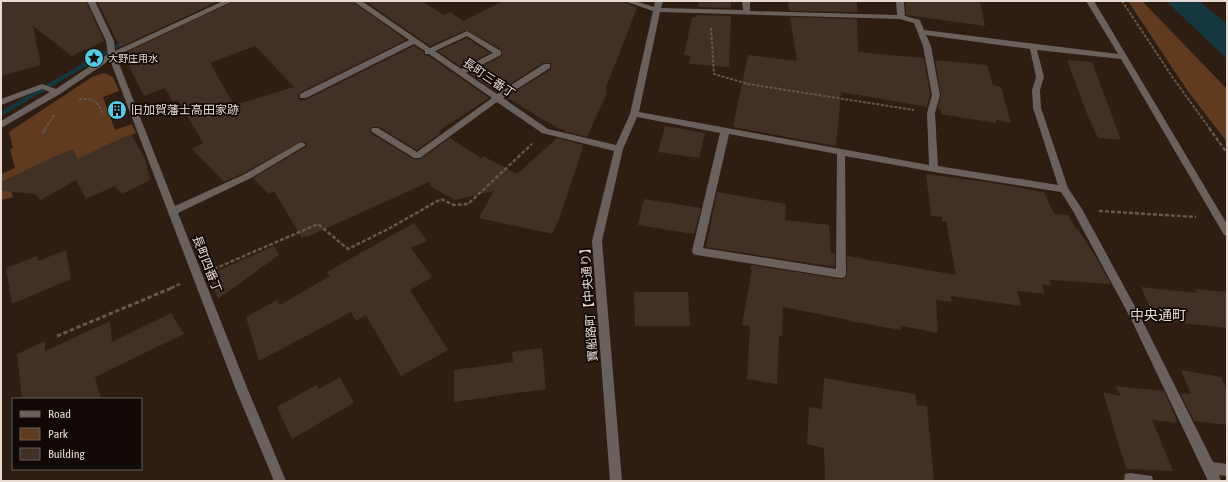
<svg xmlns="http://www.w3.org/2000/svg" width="1228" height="482" font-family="'Asap Condensed','Noto Sans JP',sans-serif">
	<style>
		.green { fill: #613b1f }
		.water { fill: #153840 }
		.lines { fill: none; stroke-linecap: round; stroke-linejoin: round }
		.stream { fill: #153840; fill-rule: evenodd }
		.building { fill: #413025; fill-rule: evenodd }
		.path-far2 { stroke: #66574d; stroke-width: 2; stroke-dasharray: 3 1.5; stroke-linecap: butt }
		.path-far1 { stroke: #66574d; stroke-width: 2.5; stroke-dasharray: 4 2; stroke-linecap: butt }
		.path { stroke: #66574d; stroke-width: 3; stroke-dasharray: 4.5 2.5; stroke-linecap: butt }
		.minor { fill: #6a615c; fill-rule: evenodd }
		.labels { text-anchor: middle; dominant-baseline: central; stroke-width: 3.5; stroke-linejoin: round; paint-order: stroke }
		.far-poi-label { font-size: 10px; fill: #e6dad3; stroke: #100905; text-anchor: start }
		.street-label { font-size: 12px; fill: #e6dad3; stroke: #100905 }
		.poi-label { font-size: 12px; fill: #e6dad3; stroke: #100905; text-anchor: start }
		.quarter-label { font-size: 14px; fill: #e6dad3; stroke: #100905 }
	</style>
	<rect width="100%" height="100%" fill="#2d1d12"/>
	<g class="green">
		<path d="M 1128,1 L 1142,1 L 1227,89 L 1227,142 L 1187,90 Z"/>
		<path d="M 104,73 L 113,77 L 119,91 L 103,97 L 115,130 L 132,124 L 136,133 L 100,148 L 81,168 L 73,149 L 10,188 L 13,197 L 1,200 L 1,174 L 15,168 L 10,149 L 13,148 L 9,132 L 92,77 Z"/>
	</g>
	<path class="water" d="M 1166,1 L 1199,1 L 1227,24 L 1227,59 Z"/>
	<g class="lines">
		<path class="stream" d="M 127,38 L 129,39 L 129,41 L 1,116 L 1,111 Z"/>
	</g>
	<g class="building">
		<path d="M 1,1 L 86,1 L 104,41 L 72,56 L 33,26 L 41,65 L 1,76 Z"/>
		<path d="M 97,1 L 219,1 L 120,47 Z"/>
		<path d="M 234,1 L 352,1 L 406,40 L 299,93 L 298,98 L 300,100 L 307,99 L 414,46 L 424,52 L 424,55 L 429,56 L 489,98 L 439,131 L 441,133 L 417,150 L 379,127 L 371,127 L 370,131 L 371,133 L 413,159 L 421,159 L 450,138 L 481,158 L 483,156 L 517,174 L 557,138 L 583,145 L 581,148 L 583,148 L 559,219 L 552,234 L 479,218 L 494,191 L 455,200 L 432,187 L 429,182 L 307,237 L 306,236 L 302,238 L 274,191 L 269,194 L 253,178 L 307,146 L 307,144 L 302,141 L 246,172 L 224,182 L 192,149 L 203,143 L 178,100 L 173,102 L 165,88 L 144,96 L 123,54 ZM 255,46 L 294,87 L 234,105 L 210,63 Z"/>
		<path d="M 365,1 L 422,1 L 444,15 L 450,12 L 463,21 L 503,1 L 621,1 L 637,8 L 605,90 L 607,91 L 605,95 L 607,93 L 587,137 L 564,131 L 566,130 L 560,129 L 542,119 L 507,97 L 551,69 L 551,63 L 543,63 L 497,92 L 469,73 L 502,56 L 502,50 L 466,30 L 430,46 Z"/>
		<path d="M 699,1 L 731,1 L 731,8 L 698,7 Z"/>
		<path d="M 788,1 L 857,1 L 857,12 L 789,11 Z"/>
		<path d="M 906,1 L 980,1 L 985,26 L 906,15 Z"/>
		<path d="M 696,15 L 731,16 L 729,67 L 689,64 L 691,56 L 684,55 L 692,17 L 696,17 Z"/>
		<path d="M 790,17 L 857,19 L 858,52 L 924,58 L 930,95 L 927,107 L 841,92 L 836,146 L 733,127 L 748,55 L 797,61 Z"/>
		<path d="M 467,38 L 490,53 L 461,67 L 438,51 Z"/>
		<path d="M 935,60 L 987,65 L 993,85 L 1001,87 L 1011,123 L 996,120 L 996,123 L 941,114 L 941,110 L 938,109 L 941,95 Z"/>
		<path d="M 1067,60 L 1092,62 L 1121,140 L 1098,138 L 1087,114 Z"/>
		<path d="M 665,126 L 705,133 L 699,158 L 658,152 Z"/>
		<path d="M 131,134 L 145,159 L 150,180 L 122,194 L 115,186 L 86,199 L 76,180 L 41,200 L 35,194 L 1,191 L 1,182 L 60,154 L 73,149 L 77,159 Z"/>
		<path d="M 926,174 L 993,183 L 1044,192 L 1054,214 L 1068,215 L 1076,229 L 1078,229 L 1094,254 L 1111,284 L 1050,280 L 1051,286 L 1042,284 L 1045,294 L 1017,291 L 1021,306 L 951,296 L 952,302 L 936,300 L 938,333 L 901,326 L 901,330 L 849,321 L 849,320 L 783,307 L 782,336 L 779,336 L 777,384 L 747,379 L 750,326 L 742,325 L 752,269 L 750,269 L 751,265 L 841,279 L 845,278 L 847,274 L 847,256 L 956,275 L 946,221 L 942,221 L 942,217 L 931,216 Z"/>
		<path d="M 717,192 L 786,204 L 785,220 L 829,225 L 831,253 L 835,253 L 835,267 L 706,247 Z"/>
		<path d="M 644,199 L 701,208 L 694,234 L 638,225 Z"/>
		<path d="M 414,223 L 427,241 L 411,248 L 432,277 L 410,290 L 448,350 L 401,376 L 366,315 L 356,321 L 351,312 L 259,361 L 246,317 L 277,300 L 280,305 L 330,276 L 327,272 Z"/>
		<path d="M 274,246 L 279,255 L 218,299 L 208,275 Z"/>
		<path d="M 66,250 L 71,279 L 12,304 L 6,268 L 37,256 L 38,261 Z"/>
		<path d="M 1141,287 L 1197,293 L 1195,289 L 1227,292 L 1227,328 L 1155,320 Z"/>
		<path d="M 634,292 L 688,292 L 690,326 L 635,326 Z"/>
		<path d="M 171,313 L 184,334 L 95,377 L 101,399 L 22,399 L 17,354 L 45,341 L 45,351 L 110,321 L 112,342 Z"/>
		<path d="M 542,348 L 546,389 L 454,402 L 454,370 L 513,362 L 512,352 Z"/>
		<path d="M 1181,370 L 1221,377 L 1227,390 L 1227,425 L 1194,421 L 1180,393 L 1191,394 Z"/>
		<path d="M 340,377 L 354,403 L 292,439 L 277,407 L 316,385 L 319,389 Z"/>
		<path d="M 824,378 L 915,394 L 917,405 L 927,406 L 934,481 L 825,481 L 824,448 L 807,444 L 809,407 L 822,409 Z"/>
		<path d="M 1115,386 L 1164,391 L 1176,418 L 1175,418 L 1177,423 L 1152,420 L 1173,471 L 1126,469 L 1103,392 L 1121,396 Z"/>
	</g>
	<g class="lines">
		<g class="path-far2">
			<path d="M 1122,1 L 1173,78 L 1210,129"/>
			<path d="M 711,28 L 714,74 L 748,84 L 914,110"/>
			<path d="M 79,99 C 92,98 98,101 103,114"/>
			<path d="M 45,129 L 54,115"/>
		</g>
		<g class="path-far1">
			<path d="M 1209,128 L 1227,153"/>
			<path d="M 43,133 L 46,128"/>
			<path d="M 1099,211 L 1196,217"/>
			<path d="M 214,269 L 318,224 L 348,249 L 390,228 L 441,199 L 454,205 L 468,204 L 532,144"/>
			<path d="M 171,288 L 180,284"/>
		</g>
		<path class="path" d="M 57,336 L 174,287"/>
		<g class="minor">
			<path d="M 87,1 L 95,1 L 114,41 L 115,51 L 223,1 L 233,1 L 116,56 L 175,206 L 245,174 L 299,143 L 302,142 L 306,145 L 251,178 L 178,213 L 248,390 L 286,481 L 274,481 L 236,390 L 110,60 L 60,94 L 1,128 L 1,121 L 50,92 L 42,89 L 1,105 L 1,99 L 42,84 L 56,89 L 108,54 L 106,41 Z"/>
			<path d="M 353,1 L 362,1 L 430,48 L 467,31 L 501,51 L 501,55 L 466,73 L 497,94 L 544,64 L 550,64 L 550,68 L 503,98 L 548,129 L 616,145 L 630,114 L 653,11 L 624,1 L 635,1 L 654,7 L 655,1 L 663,1 L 661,8 L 743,10 L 742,1 L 750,1 L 750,11 L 897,15 L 896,1 L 904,1 L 905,16 L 920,20 L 924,30 L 1118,54 L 1086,1 L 1094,1 L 1227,224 L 1227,236 L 1224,235 L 1121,59 L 1037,50 L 1044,77 L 1040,90 L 1041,108 L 1068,188 L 1082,209 L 1139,314 L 1213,462 L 1227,464 L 1227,476 L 1219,475 L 1221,481 L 1208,481 L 1131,319 L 1073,211 L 1061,192 L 934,172 L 845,156 L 846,274 L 845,277 L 841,278 L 697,255 L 693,254 L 692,251 L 720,133 L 637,117 L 623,149 L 602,241 L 622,481 L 610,481 L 592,241 L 614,151 L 542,133 L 497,102 L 420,158 L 414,158 L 372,132 L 371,130 L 372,128 L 378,128 L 417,152 L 492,98 L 429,54 L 425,54 L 425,51 L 414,44 L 306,98 L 300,98 L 300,94 L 409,40 ZM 660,12 L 900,19 L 914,23 L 923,46 L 932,95 L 927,113 L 929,165 L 639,112 ZM 926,35 L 1030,49 L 1036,77 L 1032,90 L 1033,108 L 1058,185 L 938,166 L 935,113 L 940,95 L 931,46 ZM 467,36 L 493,53 L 461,69 L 435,51 ZM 729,134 L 837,154 L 836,269 L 703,248 Z"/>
			<path d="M 1130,473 L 1152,476 L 1153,481 L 1124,481 L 1125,474 Z"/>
		</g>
	</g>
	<defs>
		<g id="sight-disc" transform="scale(1)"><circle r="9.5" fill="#57c9e2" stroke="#100905"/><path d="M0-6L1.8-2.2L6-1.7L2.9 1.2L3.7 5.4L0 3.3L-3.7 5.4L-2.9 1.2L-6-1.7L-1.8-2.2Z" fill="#111"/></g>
		<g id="building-disc" transform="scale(1)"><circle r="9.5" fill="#57c9e2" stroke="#100905"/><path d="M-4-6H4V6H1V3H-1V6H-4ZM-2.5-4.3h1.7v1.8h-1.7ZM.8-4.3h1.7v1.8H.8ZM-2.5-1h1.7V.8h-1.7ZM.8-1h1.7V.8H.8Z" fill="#111"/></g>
	</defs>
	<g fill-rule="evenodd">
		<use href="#sight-disc" x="94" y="58"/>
		<use href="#building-disc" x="117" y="110"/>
	</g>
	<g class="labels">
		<g class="far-poi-label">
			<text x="108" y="58">大野庄用水</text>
		</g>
		<g class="street-label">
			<text transform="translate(489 78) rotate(34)">長町三番丁</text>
			<text transform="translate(207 264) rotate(69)">長町四番丁</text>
			<text transform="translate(589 302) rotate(-94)">寶船路町【中央通り】</text>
		</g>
		<g class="poi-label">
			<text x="131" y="110">旧加賀藩士高田家跡</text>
		</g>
		<g class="quarter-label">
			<text x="1158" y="315">中央通町</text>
		</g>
	</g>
	<rect width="1228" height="482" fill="none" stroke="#e6dad3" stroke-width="4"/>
	<rect x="12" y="398" width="130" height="72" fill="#100905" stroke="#665d57"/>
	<rect x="20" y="411" width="20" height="6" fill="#6a615c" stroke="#665d57"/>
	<text x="48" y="418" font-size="12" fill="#e6dad3">Road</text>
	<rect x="20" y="428" width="20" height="12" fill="#613b1f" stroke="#665d57"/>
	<text x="48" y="438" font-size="12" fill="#e6dad3">Park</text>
	<rect x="20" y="448" width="20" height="12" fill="#413025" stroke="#665d57"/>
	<text x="48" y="458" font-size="12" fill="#e6dad3">Building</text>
</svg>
